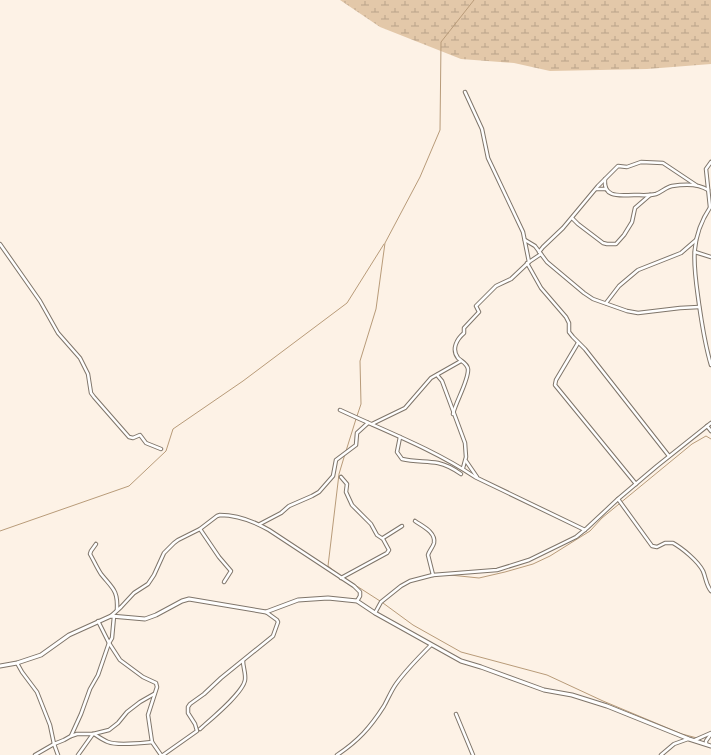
<svg xmlns="http://www.w3.org/2000/svg" width="711" height="755" font-family="Quicksand,sans-serif">
	<style>
		.wetland { fill: url(#wetland-marsh) }
		.lines { fill: none; stroke-linecap: round; stroke-linejoin: round }
		.stream { stroke: #b89b79; stroke-width: 1 }
		.minor-casing { stroke: #7f756a; stroke-width: 4.5 }
		.tertiary-casing { stroke: #7f756a; stroke-width: 5 }
		.minor { stroke: #fff; stroke-width: 2.5 }
		.tertiary { stroke: #fff; stroke-width: 3 }
	</style>
	<defs>
		<pattern id="wetland-marsh" width="20" height="14" patternUnits="userSpaceOnUse"><rect width="20" height="14" fill="#e3c8a9"/><path d="M1 5h8M5 5V1M11 12h8M15 12V8" fill="none" stroke="#b9a38a"/></pattern>
	</defs>
	<rect width="100%" height="100%" fill="#fdf2e6"/>
	<path class="wetland" d="M 340,0 L 711,0 L 711,64 L 647,69 L 550,71 L 514,63 L 461,59 L 380,27 Z"/>
	<g class="lines">
		<g class="stream">
			<path d="M 357,416 L 361,404 L 360,361 L 376,309 L 385,243 L 420,177 L 440,130 L 441,42 L 474,0"/>
			<path d="M 346,451 L 356,419"/>
			<path d="M 0,531 L 129,486 L 166,451 L 173,429 L 243,381 L 347,303 L 384,244"/>
			<path d="M 338,574 L 328,566 L 339,474 L 345,454"/>
			<path d="M 450,575 L 479,578 L 505,572 L 533,564 L 550,556 L 590,531 L 602,518 L 692,444 L 706,436 L 711,439"/>
			<path d="M 352,583 L 380,601"/>
			<path d="M 383,603 L 413,625 L 461,652 L 547,675 L 603,701 L 682,734 L 697,738"/>
		</g>
		<g class="minor-casing">
			<g id="minor">
				<path d="M 465,92 L 482,129 L 488,158 L 523,232 L 529,262"/>
				<path d="M 605,179 C 603,199 621,195 634,195 C 641,195 649,196 656,194 C 662,192 666,187 672,186 C 684,184 698,183 708,190"/>
				<path d="M 596,189 L 606,189"/>
				<path d="M 711,206 C 688,240 694,267 699,304 C 702,325 705,345 711,365"/>
				<path d="M 710,207 L 706,169 L 711,162"/>
				<path d="M 572,218 L 578,224 L 603,243 L 607,244 L 616,244 L 624,235 L 632,222 L 635,208 L 650,195"/>
				<path d="M 525,240 L 535,246 L 547,262 L 584,293 L 593,299 L 627,311 L 638,313 L 680,308 L 699,307"/>
				<path d="M 0,244 L 40,301 L 58,333 L 80,358 L 88,374 L 91,393 L 94,397 L 129,437 L 133,438 L 140,435 L 146,443 L 161,449"/>
				<path d="M 539,252 L 543,247 L 563,228 L 598,186 L 618,166 L 627,167 L 641,162 L 663,163 L 696,185"/>
				<path d="M 695,252 L 711,257"/>
				<path d="M 527,263 L 541,288 L 566,317 L 569,323 L 569,332 L 573,337 L 585,349 L 669,456"/>
				<path d="M 606,303 L 619,286 L 638,270 L 681,253 L 696,240"/>
				<path d="M 578,343 L 556,380 L 555,385 L 636,484"/>
				<path d="M 437,375 L 442,381 L 465,443 L 466,457 L 463,468"/>
				<path d="M 340,410 C 385,431 433,449 475,477 L 585,530"/>
				<path d="M 453,414 C 456,401 469,380 468,369 C 467,363 462,362 458,358 C 451,349 457,339 464,333 L 464,328 L 479,312 L 476,306 L 496,286 L 511,279 L 529,262 L 541,254"/>
				<path d="M 372,424 L 405,408 L 431,378 L 461,361"/>
				<path d="M 707,426 L 711,431"/>
				<path d="M 400,437 L 397,452 L 402,459 C 414,462 426,461 438,463 C 447,465 454,469 461,474"/>
				<path d="M 466,461 L 477,477"/>
				<path d="M 341,477 L 347,484 L 346,492 L 352,505 L 371,524 L 377,535 L 383,539 L 389,550 L 387,553 L 341,578"/>
				<path d="M 618,499 L 652,546 L 657,547 L 665,543 L 673,543 C 682,548 698,561 703,571 C 706,578 706,585 711,591"/>
				<path d="M 415,521 C 422,526 436,532 434,543 C 433,547 429,551 428,555 L 433,575"/>
				<path d="M 260,524 L 281,513 L 289,506 L 312,496 L 319,492 L 333,476 L 336,460 L 356,445 L 357,433 L 368,423"/>
				<path d="M 200,529 L 219,557 L 231,571 L 224,582"/>
				<path d="M 383,538 L 402,526"/>
				<path d="M 96,544 L 91,551 L 90,554 C 94,561 97,568 101,574 C 113,589 118,590 117,610"/>
				<path d="M 375,613 L 381,602 L 401,586 L 410,581 L 433,575 L 497,570 L 529,560 L 576,537 L 587,528 L 618,499 L 657,466 L 711,423"/>
				<path d="M 111,616 L 121,607 L 134,593 L 148,584 L 154,575 L 164,553 L 174,543 L 178,540 L 200,529 L 217,516 L 220,515 C 237,515 255,522 269,530 L 354,586 L 360,592 L 360,596 L 357,601"/>
				<path d="M 98,621 L 109,643 L 120,660 L 143,677 L 156,683 L 157,687 L 148,715 L 152,742"/>
				<path d="M 17,663 L 22,672 L 37,692 L 50,725 L 54,744 L 58,755"/>
				<path d="M 456,714 L 473,755"/>
				<path d="M 200,729 C 211,719 243,693 245,680 C 246,674 243,667 243,661"/>
				<path d="M 94,734 C 99,737 103,740 108,742 C 118,746 141,743 152,742 L 161,755"/>
				<path d="M 71,736 L 81,714 L 90,689 L 98,675 L 109,643 L 112,638 L 114,616"/>
				<path d="M 695,740 L 711,733"/>
				<path d="M 706,744 L 706,741 L 711,734"/>
				<path d="M 35,755 L 54,744 L 64,740 L 71,736 L 77,734 L 93,734 L 109,730 L 118,723 L 127,712 L 140,702 L 154,694"/>
				<path d="M 78,755 L 93,734"/>
				<path d="M 163,755 L 197,731 L 195,724 L 188,713 L 188,707 L 190,704 L 204,694 L 221,678 L 273,636 L 278,622 L 277,620 L 266,612"/>
				<path d="M 337,755 C 358,741 370,728 384,706 C 388,699 391,691 396,684 C 406,670 419,657 431,645"/>
				<path d="M 661,755 L 674,744 L 688,739"/>
			</g>
		</g>
		<g class="tertiary-casing">
			<path id="tertiary" d="M 0,666 L 17,663 L 41,655 L 69,635 L 111,616 L 145,619 L 156,615 L 182,601 L 189,599 L 266,612 L 298,600 L 328,598 L 357,601 L 375,613 L 461,661 L 481,667 L 544,690 L 572,695 L 607,706 L 689,739 L 711,746"/>
		</g>
		<use href="#minor" class="minor"/>
		<use href="#tertiary" class="tertiary"/>
	</g>
</svg>
